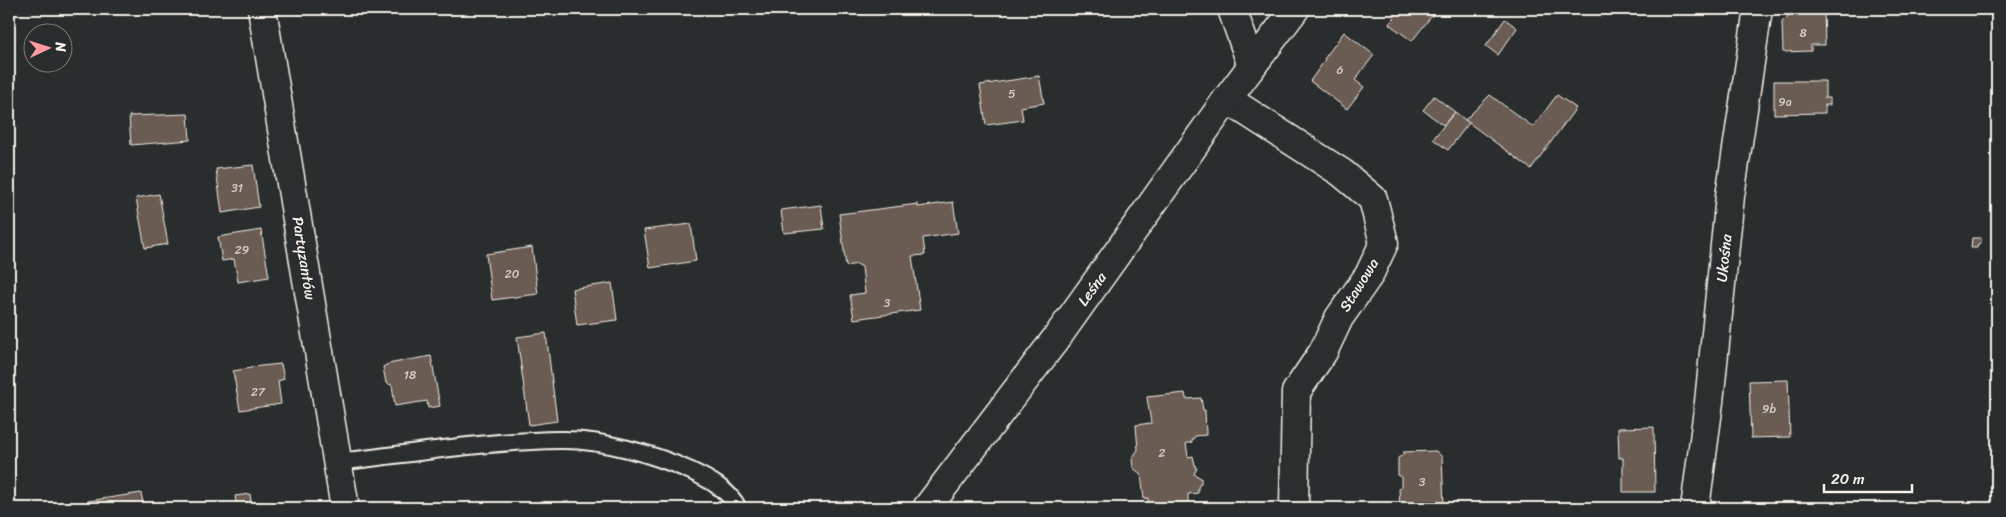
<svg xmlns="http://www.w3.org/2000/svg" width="2006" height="517" font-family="Sriracha,sans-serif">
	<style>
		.building { fill: #6b5c53; stroke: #f4f1e8 }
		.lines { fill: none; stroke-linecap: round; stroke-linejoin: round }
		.service-casing { stroke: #f4f1e8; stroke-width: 20 }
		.minor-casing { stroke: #f4f1e8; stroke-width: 31 }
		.service { stroke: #2a2d2e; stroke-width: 16 }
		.minor { stroke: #2a2d2e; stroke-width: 28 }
		.labels { text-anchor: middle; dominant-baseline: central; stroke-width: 4.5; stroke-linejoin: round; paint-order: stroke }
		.number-label { font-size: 12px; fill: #d2ccc3 }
		.street-label { font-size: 15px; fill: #f4f1e8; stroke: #2a2d2e }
	</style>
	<rect width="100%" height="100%" fill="#2a2d2e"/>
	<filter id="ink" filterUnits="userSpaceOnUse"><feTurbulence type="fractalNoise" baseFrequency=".02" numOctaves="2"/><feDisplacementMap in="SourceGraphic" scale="10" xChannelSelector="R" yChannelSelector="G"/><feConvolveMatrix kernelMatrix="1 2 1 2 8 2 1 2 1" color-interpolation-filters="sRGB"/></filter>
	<g filter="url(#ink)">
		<g class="building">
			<path d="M 1388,9 L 1437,9 L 1412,41 L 1389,24 L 1396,15 Z"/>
			<path d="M 1795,9 L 1824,9 L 1825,45 L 1811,45 L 1811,51 L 1783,52 L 1782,22 L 1789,15 L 1796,14 Z"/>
			<path d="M 1505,19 L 1517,28 L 1498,55 L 1486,46 Z"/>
			<path d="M 1344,32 L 1374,55 L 1355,80 L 1364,87 L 1347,109 L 1310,81 L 1325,60 L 1324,59 Z"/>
			<path d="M 1039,76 L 1044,103 L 1021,107 L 1023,120 L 986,125 L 980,85 Z"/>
			<path d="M 1774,81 L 1825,81 L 1825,98 L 1830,98 L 1830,105 L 1825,105 L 1825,113 L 1774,114 Z"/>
			<path d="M 1490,95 L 1533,127 L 1557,95 L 1576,108 L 1531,169 L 1465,120 Z"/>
			<path d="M 1434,96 L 1455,112 L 1443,125 L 1423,110 Z"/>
			<path d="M 1455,112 L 1469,123 L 1448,150 L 1433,139 Z"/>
			<path d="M 188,114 L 190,140 L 131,145 L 129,116 Z"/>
			<path d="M 253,165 L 259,207 L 222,213 L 216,169 Z"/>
			<path d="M 159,194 L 168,244 L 145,248 L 136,198 Z"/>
			<path d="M 953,202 L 958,233 L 923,238 L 925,255 L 912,256 L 920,310 L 854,319 L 850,295 L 865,293 L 862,267 L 857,264 L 846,266 L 839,214 L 918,204 L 918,207 Z"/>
			<path d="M 821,205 L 824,229 L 784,233 L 781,210 Z"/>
			<path d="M 691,224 L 696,261 L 650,268 L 644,230 Z"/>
			<path d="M 261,230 L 269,277 L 238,282 L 234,259 L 222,261 L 218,237 Z"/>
			<path d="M 1972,238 L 1981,238 L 1981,243 L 1978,244 L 1977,248 L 1971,248 Z"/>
			<path d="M 532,247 L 538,294 L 492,300 L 486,254 Z"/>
			<path d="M 612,283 L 617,320 L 577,325 L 572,289 Z"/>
			<path d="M 546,333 L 557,421 L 529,425 L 517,337 Z"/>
			<path d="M 431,356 L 440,406 L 428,408 L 427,401 L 395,406 L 392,385 L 386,383 L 383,367 L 388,364 Z"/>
			<path d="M 281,364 L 284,379 L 278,381 L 281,404 L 240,410 L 233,371 L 251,368 L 251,367 Z"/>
			<path d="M 1788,380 L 1790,437 L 1751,438 L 1749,381 Z"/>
			<path d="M 1185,393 L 1186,399 L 1201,398 L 1203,410 L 1205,410 L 1206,435 L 1195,436 L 1191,443 L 1186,443 L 1188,457 L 1193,456 L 1196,469 L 1197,468 L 1194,474 L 1201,478 L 1201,483 L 1198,487 L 1198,493 L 1188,494 L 1188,508 L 1149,508 L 1148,498 L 1144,499 L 1141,474 L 1133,468 L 1132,458 L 1138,450 L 1136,425 L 1151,423 L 1147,397 Z"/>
			<path d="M 1654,427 L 1655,492 L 1623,492 L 1623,458 L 1619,458 L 1618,428 Z"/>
			<path d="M 1436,451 L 1442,457 L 1444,507 L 1440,508 L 1400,508 L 1399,488 L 1401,488 L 1401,476 L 1398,476 L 1398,458 L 1403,455 L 1403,452 Z"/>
			<path d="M 141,493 L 144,508 L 89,508 L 88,501 Z"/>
			<path d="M 250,494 L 252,508 L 237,508 L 235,496 Z"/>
		</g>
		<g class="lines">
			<g class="service-casing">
				<path id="service" d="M 337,462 C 411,454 485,441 560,440 C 601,439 654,454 691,471 C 708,479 729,490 738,508"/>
			</g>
			<g class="minor-casing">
				<g id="minor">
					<path d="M 262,9 L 345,508"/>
					<path d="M 1232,9 L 1252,66"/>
					<path d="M 1227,99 L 1342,173 L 1373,199 L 1384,243 L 1369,275 L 1339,318 L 1323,352 L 1296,392 L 1294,508"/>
					<path d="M 927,508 L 1058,336 L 1227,99 L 1295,9"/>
					<path d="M 1695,508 L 1709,402 L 1730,196 L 1758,9"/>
				</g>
			</g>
			<use href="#service" class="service"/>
			<use href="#minor" class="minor"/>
		</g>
	</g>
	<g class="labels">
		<g class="number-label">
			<text x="1803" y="33">8</text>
			<text x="1340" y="70">6</text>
			<text x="1012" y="94">5</text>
			<text x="1785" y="102">9a</text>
			<text x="237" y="188">31</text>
			<text x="242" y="250">29</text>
			<text x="512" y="274">20</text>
			<text x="887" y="303">3</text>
			<text x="410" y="375">18</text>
			<text x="258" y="392">27</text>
			<text x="1769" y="409">9b</text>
			<text x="1162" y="453">2</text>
			<text x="1422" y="482">3</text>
		</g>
		<g class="street-label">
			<text transform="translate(304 258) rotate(81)">Partyzantów</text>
			<text transform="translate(1724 258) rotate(-84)">Ukośna</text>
			<text transform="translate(1359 285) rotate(-58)">Stawowa</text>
			<text transform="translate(1092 289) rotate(-54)">Leśna</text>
		</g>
	</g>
	<rect width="2006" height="517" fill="none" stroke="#2a2d2e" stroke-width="30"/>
	<rect x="15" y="15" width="1976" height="487" fill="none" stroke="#f4f1e8" stroke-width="2" filter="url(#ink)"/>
	<g transform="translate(48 48) rotate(86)"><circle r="24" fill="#2a2d2e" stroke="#7b7b78"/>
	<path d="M0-4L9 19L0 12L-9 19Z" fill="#ff9aa2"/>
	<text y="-8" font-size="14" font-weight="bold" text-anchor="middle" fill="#f4f1e8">N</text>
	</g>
	<path d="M1824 484v8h88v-8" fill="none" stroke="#f4f1e8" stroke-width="2.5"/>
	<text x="1831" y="484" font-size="15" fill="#f4f1e8" stroke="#2a2d2e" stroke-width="4" paint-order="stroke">20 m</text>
</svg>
